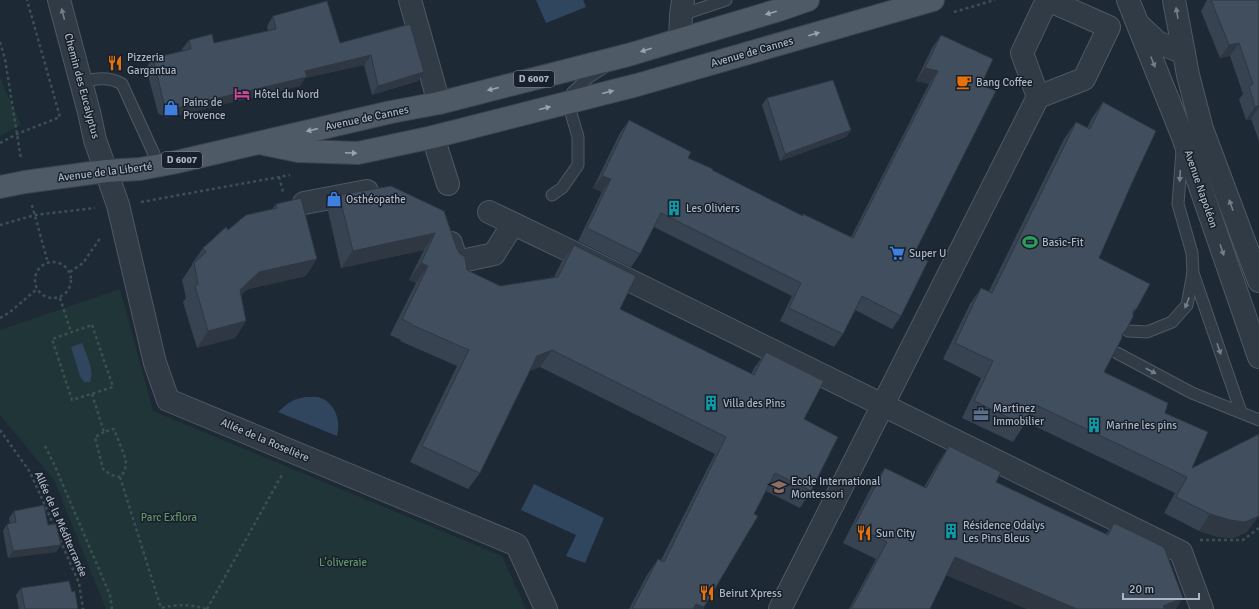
<svg xmlns="http://www.w3.org/2000/svg" width="1259" height="609" font-family="Signika,sans-serif">
	<style>
		.green { fill: #203537 }
		.water { fill: #30455e }
		.lines { fill: none; stroke-linecap: round; stroke-linejoin: round }
		.lane-casing { stroke: #4f5865; stroke-width: 13 }
		.street-casing { stroke: #4f5865; stroke-width: 24 }
		.primary-casing { stroke: #3b4450; stroke-width: 24 }
		.path { stroke: #3a5151; stroke-width: 2.5; stroke-dasharray: 3 3; stroke-linecap: butt }
		.lane { stroke: #313b46; stroke-width: 11 }
		.street { stroke: #313b46; stroke-width: 22 }
		.primary { stroke: #4f5a67; stroke-width: 22 }
		.wall { fill: #384351 }
		.shaded-wall { fill: #2e3742 }
		.building { fill: #414e5e; stroke: #2e3742 }
		.oneway { fill: #99a3b1 }
		.oneway2 { fill: #747e8b }
		.labels { text-anchor: middle; dominant-baseline: central; stroke-width: 3; stroke-linejoin: round; paint-order: stroke }
		.shield { fill: #17202a; stroke: #7f8896; stroke-width: 1 }
		.shield-label { font-size: 10px; font-weight: bold; fill: #abb5c4 }
		.street-label { font-size: 11px; fill: #abb5c4; stroke: #17202a }
		.poi-label { font-size: 11px; fill: #abb5c4; stroke: #17202a; text-anchor: start }
		.park-label { font-size: 11px; fill: #62946c; stroke: #17202a }
	</style>
	<rect width="100%" height="100%" fill="#1e2936"/>
	<g class="green">
		<path d="M 0,78 L 21,125 L 0,136 Z"/>
		<path d="M 120,289 L 153,411 L 502,556 L 526,609 L 106,609 L 54,480 L 0,415 L 0,330 Z"/>
	</g>
	<g class="water">
		<path d="M 536,0 L 583,0 L 586,7 L 546,23 Z"/>
		<path d="M 82,343 C 86,353 95,372 90,382 L 84,382 L 80,376 L 71,347 Z"/>
		<path d="M 305,397 C 310,397 316,396 321,398 C 336,404 341,422 337,436 L 278,412 C 287,404 292,399 305,397 Z"/>
		<path d="M 534,484 L 604,518 L 585,563 L 566,556 L 576,535 L 521,510 Z"/>
	</g>
	<g class="lines">
		<g class="lane-casing">
			<g id="lane">
				<path d="M 681,15 L 726,0"/>
				<path d="M 81,82 C 95,79 108,76 122,84 L 159,165"/>
				<path d="M 552,195 L 562,188 L 578,165 L 578,137 L 571,113 L 570,101 L 572,93 L 589,77 L 603,68"/>
				<path d="M 1193,273 L 1241,412"/>
				<path d="M 1128,331 L 1147,332 L 1172,322 L 1187,305 L 1193,273 L 1192,253 L 1178,204 L 1182,150"/>
				<path d="M 1117,353 L 1192,393 L 1259,420"/>
			</g>
		</g>
		<g class="street-casing">
			<g id="street">
				<path d="M 59,0 L 89,112 L 95,140 L 118,205 L 155,363 L 168,400 L 517,545 L 546,609"/>
				<path d="M 410,0 L 439,103"/>
				<path d="M 1128,0 L 1183,137 L 1259,357"/>
				<path d="M 1174,0 L 1188,75 L 1202,129 L 1259,281"/>
				<path d="M 1139,25 L 1157,42 L 1184,53"/>
				<path d="M 680,39 L 681,15 L 683,0"/>
				<path d="M 1038,97 L 1022,53 L 1047,0"/>
				<path d="M 433,137 L 448,184"/>
				<path d="M 304,203 L 367,191"/>
				<path d="M 489,212 L 568,250 L 1181,552 L 1202,609"/>
				<path d="M 451,243 L 457,262 L 494,254 L 513,224"/>
				<path d="M 780,609 L 1038,97 L 1084,79 L 1109,27 L 1048,0"/>
			</g>
		</g>
		<g class="primary-casing">
			<g id="primary">
				<path d="M 264,144 L 298,151 L 358,153 L 433,137 L 637,85 L 933,0"/>
				<path d="M 0,187 L 25,182 L 106,171 L 140,169 L 172,163 L 391,112 L 439,103 L 628,55 L 779,10 L 808,0"/>
			</g>
		</g>
		<g class="path">
			<path d="M 954,12 L 995,0"/>
			<path d="M 0,42 L 5,59 L 21,159"/>
			<path d="M 0,143 L 17,134 L 60,117 L 27,0"/>
			<path d="M 279,177 L 283,192"/>
			<path d="M 141,202 L 290,175"/>
			<path d="M 32,205 L 48,263"/>
			<path d="M 0,225 L 35,215 L 95,208"/>
			<circle cx="53" cy="280" r="18"/>
			<path d="M 70,272 L 83,263 L 101,237"/>
			<path d="M 60,298 L 71,332"/>
			<path d="M 0,318 L 10,312 L 37,289"/>
			<path d="M 92,325 L 113,387 L 72,400 L 52,339 Z"/>
			<path d="M 92,394 L 104,432 L 114,429 L 126,460 L 125,471 L 120,477 L 111,475 L 103,469 L 95,437 L 104,432"/>
			<path d="M 0,430 L 30,472 L 54,526"/>
			<path d="M 45,446 L 54,464 L 110,595 L 112,609"/>
			<path d="M 120,477 L 161,608 C 178,604 189,604 206,609"/>
			<path d="M 60,540 L 79,583 L 83,609"/>
			<path d="M 1200,540 L 1243,540 L 1259,528"/>
			<path d="M 207,609 L 283,473"/>
		</g>
		<use href="#lane" class="lane"/>
		<use href="#street" class="street"/>
		<use href="#primary" class="primary"/>
	</g>
	<g class="wall">
		<path d="M 1207,0 L 1259,0 L 1259,141 L 1251,119 L 1246,120 L 1239,99 L 1243,94 L 1230,56 L 1220,58 L 1201,11 Z"/>
		<path d="M 273,16 L 340,43 L 410,24 L 418,81 L 372,95 L 364,65 L 305,78 L 300,86 L 166,118 L 158,113 L 146,68 L 153,58 L 183,51 L 182,49 L 189,40 L 214,43 L 268,31 L 267,26 Z"/>
		<path d="M 941,35 L 981,85 L 914,254 L 901,316 L 892,329 L 855,310 L 843,334 L 834,347 L 780,321 L 792,296 L 654,227 L 640,254 L 631,267 L 578,241 L 602,192 L 593,188 L 620,133 L 629,120 L 688,158 L 802,216 L 803,214 L 851,237 L 929,84 L 916,81 L 932,48 Z"/>
		<path d="M 767,98 L 851,130 L 846,137 L 780,161 L 762,105 Z"/>
		<path d="M 1103,102 L 1131,185 L 1099,258 L 1137,308 L 1133,314 L 1104,372 L 1165,413 L 1192,468 L 1247,532 L 1234,538 L 1218,537 L 1199,531 L 1164,513 L 1175,493 L 1026,422 L 1024,425 L 1013,442 L 962,418 L 981,378 L 943,359 L 970,304 L 981,288 L 989,291 L 1064,139 L 1076,122 L 1087,128 L 1092,118 Z"/>
		<path d="M 391,186 L 457,249 L 467,270 L 500,286 L 554,277 L 562,261 L 574,245 L 620,309 L 751,374 L 754,368 L 766,352 L 804,419 L 811,491 L 800,508 L 766,491 L 754,514 L 758,516 L 703,609 L 629,609 L 647,575 L 658,559 L 661,560 L 715,454 L 540,367 L 529,371 L 480,473 L 468,489 L 410,462 L 457,366 L 400,341 L 401,340 L 390,335 L 416,283 L 409,280 L 424,250 L 341,268 L 328,211 L 339,195 Z"/>
		<path d="M 276,204 L 306,276 L 248,289 L 241,295 L 246,321 L 235,338 L 197,348 L 183,302 L 186,298 L 182,280 L 192,265 L 192,264 L 203,248 L 272,209 Z"/>
		<path d="M 949,446 L 996,482 L 1106,534 L 1114,523 L 1176,609 L 1027,609 L 946,575 L 930,609 L 849,609 L 876,559 L 843,543 L 873,484 L 885,468 L 924,487 L 938,463 Z"/>
		<path d="M 14,511 L 48,525 L 61,545 L 56,552 L 8,558 L 3,531 L 7,524 L 10,524 L 9,518 Z"/>
		<path d="M 21,588 L 72,592 L 78,609 L 19,609 L 16,595 Z"/>
	</g>
	<g class="shaded-wall">
		<path d="M 1239,43 L 1230,56 L 1220,58 L 1229,45 Z"/>
		<path d="M 371,55 L 364,65 L 305,78 L 300,86 L 166,118 L 172,109 L 305,71 Z"/>
		<path d="M 925,68 L 938,71 L 929,84 L 916,81 Z"/>
		<path d="M 424,72 L 418,81 L 372,95 L 378,86 Z"/>
		<path d="M 1259,106 L 1259,107 L 1251,119 L 1246,120 L 1255,107 Z"/>
		<path d="M 851,130 L 846,137 L 780,161 L 785,154 Z"/>
		<path d="M 602,176 L 611,179 L 602,192 L 593,188 Z"/>
		<path d="M 435,233 L 424,250 L 341,268 L 353,251 Z"/>
		<path d="M 317,259 L 306,276 L 248,289 L 228,307 L 240,290 L 259,272 Z"/>
		<path d="M 421,263 L 428,266 L 416,283 L 409,280 Z"/>
		<path d="M 246,321 L 235,338 L 197,348 L 208,331 Z"/>
		<path d="M 552,350 L 540,367 L 525,373 L 537,356 Z"/>
		<path d="M 1210,514 L 1259,516 L 1247,532 L 1234,538 L 1218,537 L 1199,531 Z"/>
		<path d="M 61,545 L 56,552 L 8,558 L 13,551 Z"/>
		<path d="M 955,557 L 1077,609 L 1027,609 L 943,574 Z"/>
		<path d="M 1183,598 L 1176,609 L 1161,609 L 1163,606 Z"/>
		<path d="M 696,604 L 704,607 L 703,609 L 692,609 Z"/>
	</g>
	<g class="building">
		<path d="M 1211,0 L 1259,0 L 1259,106 L 1255,107 L 1249,86 L 1253,84 L 1239,43 L 1229,45 Z"/>
		<path d="M 327,1 L 340,43 L 410,24 L 424,72 L 378,86 L 371,55 L 305,71 L 307,77 L 172,109 L 164,104 L 153,58 L 191,49 L 189,40 L 212,34 L 214,43 L 276,29 L 273,16 Z"/>
		<path d="M 941,35 L 993,59 L 981,85 L 996,91 L 914,254 L 928,261 L 901,316 L 862,296 L 843,334 L 789,308 L 801,283 L 661,213 L 640,254 L 587,228 L 611,179 L 602,176 L 629,120 L 691,152 L 688,158 L 713,169 L 712,170 L 803,216 L 803,214 L 853,238 L 938,71 L 925,68 Z"/>
		<path d="M 833,80 L 851,130 L 785,154 L 767,98 Z"/>
		<path d="M 1103,102 L 1156,131 L 1131,185 L 1099,258 L 1150,284 L 1137,308 L 1133,311 L 1133,317 L 1126,330 L 1122,334 L 1122,338 L 1104,372 L 1168,403 L 1165,413 L 1208,432 L 1192,468 L 1259,434 L 1259,516 L 1245,522 L 1230,520 L 1210,514 L 1176,497 L 1187,477 L 1034,404 L 1024,425 L 974,401 L 993,361 L 955,343 L 981,288 L 992,293 L 1076,122 L 1090,129 Z"/>
		<path d="M 391,186 L 444,211 L 457,249 L 460,254 L 465,257 L 467,270 L 500,286 L 558,277 L 574,245 L 636,276 L 620,309 L 754,375 L 766,352 L 824,381 L 804,419 L 838,437 L 811,491 L 775,473 L 754,514 L 758,516 L 704,607 L 696,604 L 693,609 L 632,609 L 658,559 L 664,562 L 726,437 L 552,350 L 537,356 L 480,473 L 422,446 L 469,350 L 412,325 L 412,324 L 402,319 L 428,266 L 421,263 L 435,233 L 353,251 L 339,195 Z"/>
		<path d="M 301,198 L 317,259 L 259,272 L 240,290 L 246,321 L 208,331 L 195,286 L 198,284 L 194,263 L 206,252 L 203,248 L 226,227 L 228,230 L 246,215 L 277,208 L 276,204 Z"/>
		<path d="M 949,446 L 1001,472 L 996,482 L 1108,535 L 1114,523 L 1164,547 L 1183,598 L 1163,606 L 1165,609 L 1077,609 L 955,557 L 930,609 L 851,609 L 887,542 L 854,526 L 885,468 L 926,488 Z"/>
		<path d="M 44,505 L 48,525 L 56,524 L 61,545 L 13,551 L 7,524 L 16,522 L 14,511 Z"/>
		<path d="M 69,581 L 72,592 L 75,591 L 78,609 L 25,609 L 21,588 Z"/>
	</g>
	<defs><path id="oneway-solid" d="M-6-.8H1V-3.2L6.5 0L1 3.2V.8H-6Z"/></defs>
	<g class="oneway">
		<use href="#oneway-solid" transform="translate(771 13) rotate(164)"/>
		<use href="#oneway-solid" transform="translate(814 34) rotate(-16)"/>
		<use href="#oneway-solid" transform="translate(646 50) rotate(163)"/>
		<use href="#oneway-solid" transform="translate(493 89) rotate(166)"/>
		<use href="#oneway-solid" transform="translate(608 92) rotate(-14)"/>
		<use href="#oneway-solid" transform="translate(545 108) rotate(-14)"/>
		<use href="#oneway-solid" transform="translate(312 130) rotate(167)"/>
		<use href="#oneway-solid" transform="translate(351 153) rotate(2)"/>
	</g>
	<g class="oneway2">
		<use href="#oneway-solid" transform="translate(1177 13) rotate(-100)"/>
		<use href="#oneway-solid" transform="translate(63 14) rotate(-105)"/>
		<use href="#oneway-solid" transform="translate(1153 62) rotate(68)"/>
		<use href="#oneway-solid" transform="translate(1180 176) rotate(94)"/>
		<use href="#oneway-solid" transform="translate(1231 205) rotate(-110)"/>
		<use href="#oneway-solid" transform="translate(1222 250) rotate(71)"/>
		<use href="#oneway-solid" transform="translate(1187 303) rotate(111)"/>
		<use href="#oneway-solid" transform="translate(1219 349) rotate(71)"/>
		<use href="#oneway-solid" transform="translate(1151 371) rotate(28)"/>
	</g>
	<defs>
		<g id="restaurant-bare" transform="scale(1.2)"><path d="M-5-6h1v4h1v-4h1v4h1v-4h1v5L-1.5 .5V6h-2V.5L-5-1ZM5-6V6H3V1.5H1.5Q1.5-4 5-6Z" fill="#e8710a" stroke="#17202a" stroke-width="2.5" paint-order="stroke"/></g>
		<g id="cafe-bare" transform="scale(1.2)"><path d="M-5.5-4.5H6V0H3Q3 3.5 0 3.5H-2.5Q-5.5 3.5-5.5 0ZM3-3.2v2h1.7v-2ZM-6 4.5H4V6H-6Z" fill="#e8710a" stroke="#17202a" stroke-width="2.5" paint-order="stroke"/></g>
		<g id="hotel-bare" transform="scale(1.2)"><path d="M-6-4.5h1.5V1H6V5H4.5V3h-9V5H-6ZM-4 0a1.8 1.8 0 1 1 3.6 0ZM.5 0V-2.5h3Q6-2.5 6 0Z" fill="#d1479c" stroke="#17202a" stroke-width="2.5" paint-order="stroke"/></g>
		<g id="shop-bare" transform="scale(1.2)"><path d="M-5-2.5h2.3a2.7 3.5 0 0 1 5.4 0H5L5.5 6h-11ZM-1.5-2.5h3a1.5 2.3 0 0 0-3 0Z" fill="#3f7fe0" stroke="#17202a" stroke-width="2.5" paint-order="stroke"/></g>
		<g id="building-bare" transform="scale(1.2)"><path d="M-4-6H4V6H1V3H-1V6H-4ZM-2.5-4.3h1.7v1.8h-1.7ZM.8-4.3h1.7v1.8H.8ZM-2.5-1h1.7V.8h-1.7ZM.8-1h1.7V.8H.8Z" fill="#0f9aa8" stroke="#17202a" stroke-width="2.5" paint-order="stroke"/></g>
		<g id="stadium-bare" transform="scale(1.2)"><path d="M0-5a6.5 5 0 1 0 0 10a6.5 5 0 1 0 0-10ZM-3.5-1.8h7v3.6h-7Z" fill="#2e9e5b" stroke="#17202a" stroke-width="2.5" paint-order="stroke"/></g>
		<g id="supermarket-bare" transform="scale(1.2)"><path d="M-6-5.5h2.5l.6 2H6L4.5 2H-2.5L-4.4-4H-6ZM-1.5 3.2a1.3 1.3 0 1 0 .1 0ZM3 3.2a1.3 1.3 0 1 0 .1 0Z" fill="#3f7fe0" stroke="#17202a" stroke-width="2.5" paint-order="stroke"/></g>
		<g id="office-bare" transform="scale(1.2)"><path d="M-6-3h4V-5.5h4V-3h4V5H-6ZM-1-4.5V-3h2v-1.5ZM-6 0V1H6V0Z" fill="#5c6f8a" stroke="#17202a" stroke-width="2.5" paint-order="stroke"/></g>
		<g id="school-bare" transform="scale(1.2)"><path d="M0-5L7-2L0 1L-7-2ZM-4 1L0 2.5L4 1V4Q0 6-4 4Z" fill="#8d6e63" stroke="#17202a" stroke-width="2.5" paint-order="stroke"/></g>
	</defs>
	<g fill-rule="evenodd">
		<use href="#restaurant-bare" x="115" y="63"/>
		<use href="#cafe-bare" x="964" y="82"/>
		<use href="#hotel-bare" x="242" y="94"/>
		<use href="#shop-bare" x="171" y="108"/>
		<use href="#shop-bare" x="334" y="199"/>
		<use href="#building-bare" x="674" y="208"/>
		<use href="#stadium-bare" x="1030" y="242"/>
		<use href="#supermarket-bare" x="897" y="253"/>
		<use href="#building-bare" x="711" y="403"/>
		<use href="#office-bare" x="981" y="414"/>
		<use href="#building-bare" x="1094" y="425"/>
		<use href="#school-bare" x="779" y="487"/>
		<use href="#building-bare" x="951" y="531"/>
		<use href="#restaurant-bare" x="864" y="533"/>
		<use href="#restaurant-bare" x="707" y="593"/>
	</g>
	<g class="labels">
		<g class="shield">
			<rect x="514" y="71" width="40" height="16" rx="3"/>
			<rect x="162" y="152" width="40" height="16" rx="3"/>
		</g>
		<g class="shield-label">
			<text x="534" y="79">D 6007</text>
			<text x="182" y="160">D 6007</text>
		</g>
		<g class="street-label">
			<text transform="translate(752 52) rotate(-16)">Avenue de Cannes</text>
			<text transform="translate(82 86) rotate(75)">Chemin des Eucalyptus</text>
			<text transform="translate(367 118) rotate(-12)">Avenue de Cannes</text>
			<text transform="translate(105 172) rotate(-7)">Avenue de la Liberté</text>
			<text transform="translate(1201 189) rotate(71)">Avenue Napoléon</text>
			<text transform="translate(265 440) rotate(23)">Allée de la Roselière</text>
			<text transform="translate(61 524) rotate(66)">Allée de la Méditerranée</text>
		</g>
		<g class="poi-label">
			<text x="127" y="57">Pizzeria<tspan x="127" dy="13">Gargantua</tspan></text>
			<text x="976" y="82">Bang Coffee</text>
			<text x="254" y="94">Hôtel du Nord</text>
			<text x="183" y="102">Pains de<tspan x="183" dy="13">Provence</tspan></text>
			<text x="346" y="199">Osthéopathe</text>
			<text x="686" y="208">Les Oliviers</text>
			<text x="1042" y="242">Basic-Fit</text>
			<text x="909" y="253">Super U</text>
			<text x="723" y="403">Villa des Pins</text>
			<text x="993" y="408">Martinez<tspan x="993" dy="13">Immobilier</tspan></text>
			<text x="1106" y="425">Marine les pins</text>
			<text x="791" y="481">Ecole International<tspan x="791" dy="13">Montessori</tspan></text>
			<text x="963" y="525">Résidence Odalys<tspan x="963" dy="13">Les Pins Bleus</tspan></text>
			<text x="876" y="533">Sun City</text>
			<text x="719" y="593">Beirut Xpress</text>
		</g>
		<g class="park-label">
			<text x="169" y="517">Parc Exflora</text>
			<text x="343" y="562">L'oliveraie</text>
		</g>
	</g>
	<path d="M1123 593v6h76v-6" fill="none" stroke="#abb5c4" stroke-width="2"/>
	<text x="1129" y="593" font-size="12" fill="#abb5c4" stroke="#17202a" stroke-width="3" paint-order="stroke">20 m</text>
</svg>
